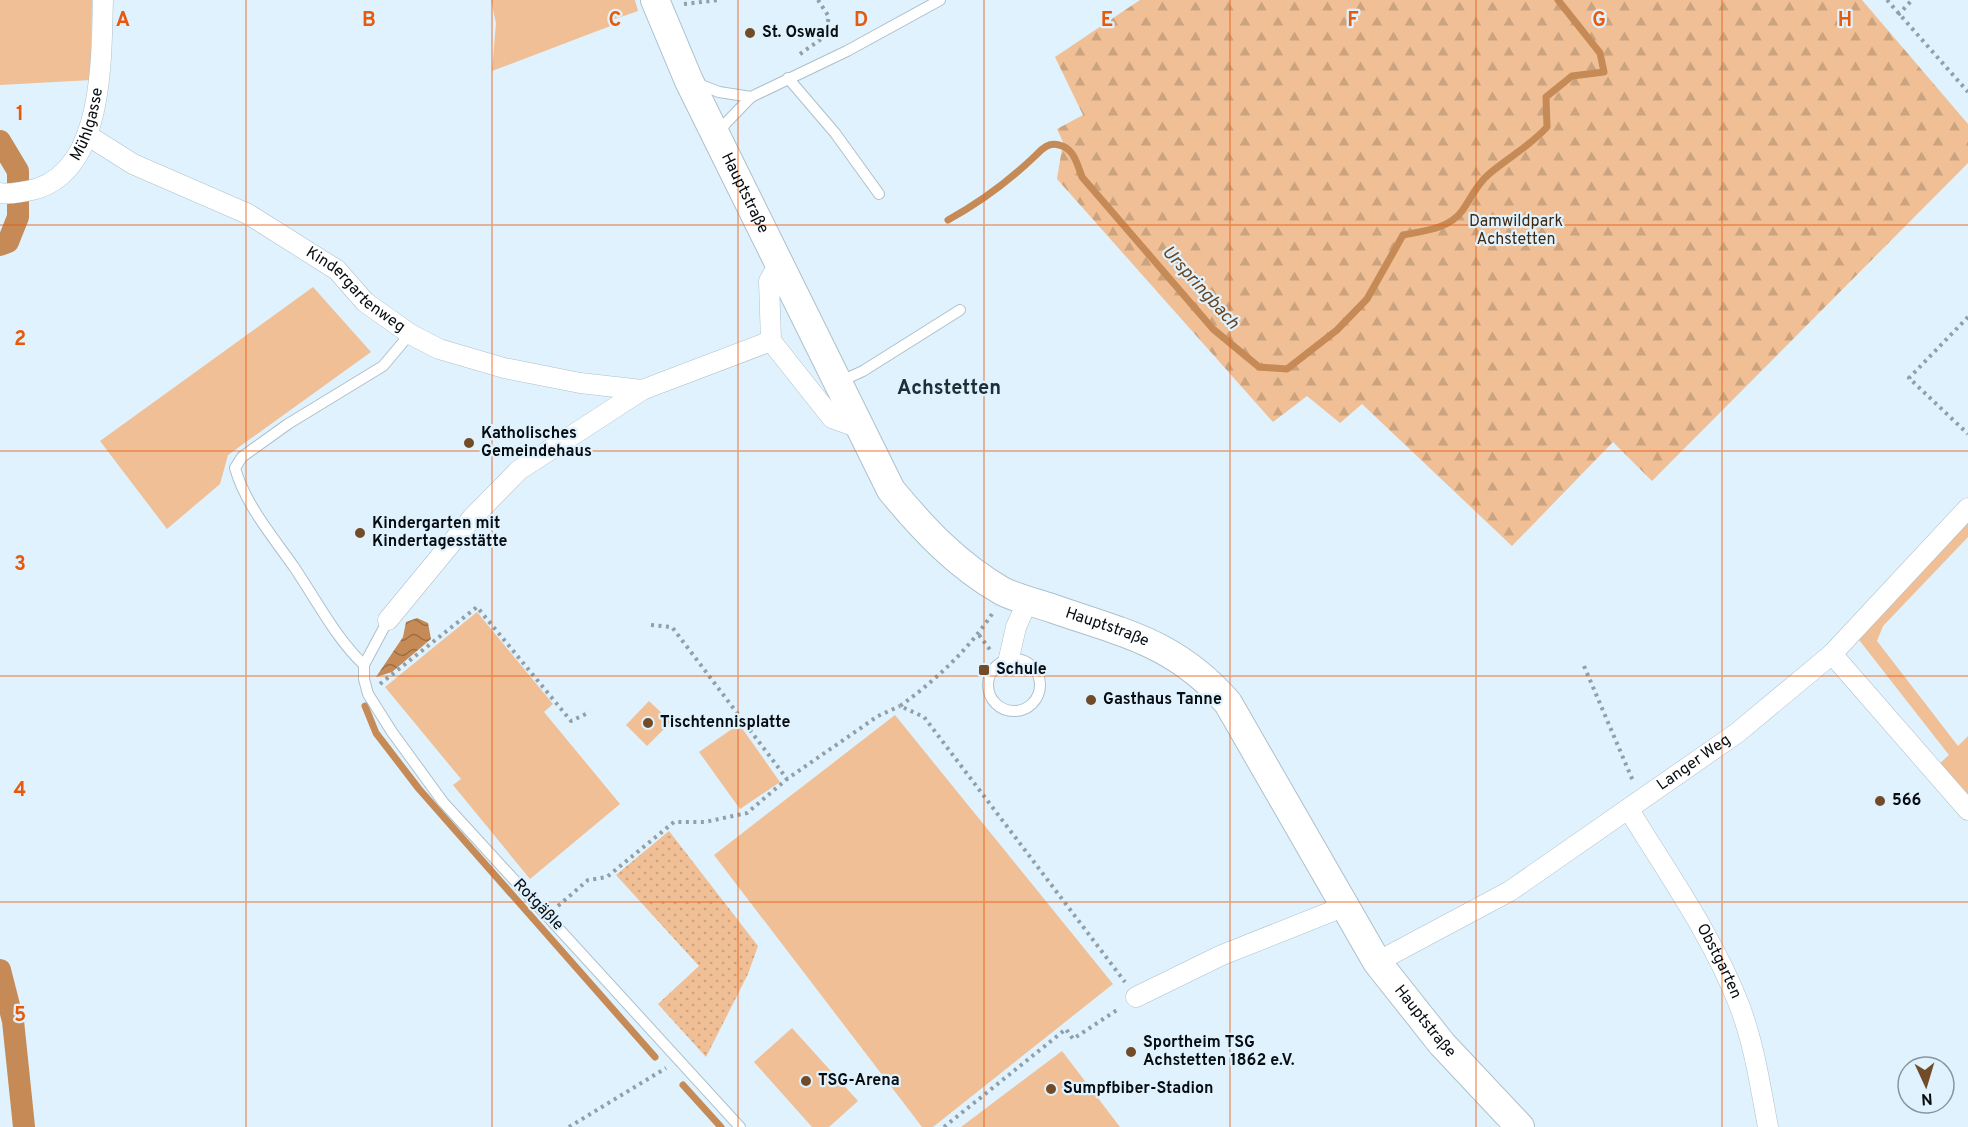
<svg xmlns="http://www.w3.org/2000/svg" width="1968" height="1127" font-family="Overpass,sans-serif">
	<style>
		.grass { fill: #f0bf95 }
		.forest { fill: url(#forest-firs) }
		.park { fill: url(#park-dots) }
		.water { fill: url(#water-waves) }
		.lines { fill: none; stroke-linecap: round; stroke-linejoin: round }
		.stream { stroke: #c58a55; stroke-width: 7 }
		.canal { stroke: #c58a55; stroke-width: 22 }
		.lane-casing { stroke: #aec0ca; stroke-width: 12 }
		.street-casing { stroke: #aec0ca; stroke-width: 21 }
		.secondary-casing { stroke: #aec0ca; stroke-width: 30 }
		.path { stroke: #919fa8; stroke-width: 4; stroke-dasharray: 3 4.5; stroke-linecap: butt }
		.lane { stroke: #fff; stroke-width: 10 }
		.street { stroke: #fff; stroke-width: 20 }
		.secondary { stroke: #fff; stroke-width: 28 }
		.grid { fill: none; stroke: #e8590c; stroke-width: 1.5; stroke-opacity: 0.55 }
		.poi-dot { fill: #724c29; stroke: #dff2fd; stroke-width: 2 }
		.labels { text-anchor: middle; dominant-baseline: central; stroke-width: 4.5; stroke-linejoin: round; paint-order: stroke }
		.poi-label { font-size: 16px; font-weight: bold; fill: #070d11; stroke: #dff2fd; text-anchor: start }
		.street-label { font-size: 16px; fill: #070d11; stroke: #dff2fd }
		.park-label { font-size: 16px; fill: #412810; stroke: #dff2fd }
		.water-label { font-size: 18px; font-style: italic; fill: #6d441d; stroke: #dff2fd }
		.quarter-label { font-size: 20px; font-weight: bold; fill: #202f37; stroke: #dff2fd }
		.grid-label { font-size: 20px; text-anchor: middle; font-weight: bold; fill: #e8590c; stroke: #dff2fd; stroke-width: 4.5; stroke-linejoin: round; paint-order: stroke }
	</style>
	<defs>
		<pattern id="forest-firs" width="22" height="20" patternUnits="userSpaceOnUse" patternTransform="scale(1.5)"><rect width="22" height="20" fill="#f0bf95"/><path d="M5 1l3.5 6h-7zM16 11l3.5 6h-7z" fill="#cca37f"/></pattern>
		<pattern id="park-dots" width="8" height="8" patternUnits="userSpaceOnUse" patternTransform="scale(1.5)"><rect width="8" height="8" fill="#f0bf95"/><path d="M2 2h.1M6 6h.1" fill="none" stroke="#cca37f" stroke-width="1.8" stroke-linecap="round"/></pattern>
		<pattern id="water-waves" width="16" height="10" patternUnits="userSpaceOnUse" patternTransform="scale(1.5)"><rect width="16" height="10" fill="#c58a55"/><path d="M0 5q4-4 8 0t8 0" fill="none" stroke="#9e6f45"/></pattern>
	</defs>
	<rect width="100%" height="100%" fill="#dff2fd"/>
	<g class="grass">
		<path d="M 0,0 L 92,0 L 91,80 L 0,85 Z"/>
		<path d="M 491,0 L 635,0 L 638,11 L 612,20 L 613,25 L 492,71 L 496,23 Z"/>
		<path d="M 313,287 L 371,352 L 228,455 L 220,484 L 167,529 L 100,441 Z"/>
		<path d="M 1968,522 L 1968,537 L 1883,626 L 1877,641 L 1958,746 L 1968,736 L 1968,800 L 1938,765 L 1949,755 L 1856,636 Z"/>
		<path d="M 477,612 L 553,704 L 544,712 L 620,804 L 530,879 L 453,785 L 461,779 L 385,687 Z"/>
		<path d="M 649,701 L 671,722 L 647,746 L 626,725 Z"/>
		<path d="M 895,715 L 1113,984 L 933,1127 L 922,1127 L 714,855 Z"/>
		<path d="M 739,724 L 780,782 L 740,809 L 699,752 Z"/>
		<path d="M 792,1028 L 858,1101 L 829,1127 L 812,1127 L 754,1062 Z"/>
		<path d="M 1062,1051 L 1120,1127 L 961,1127 Z"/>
	</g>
	<path class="forest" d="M 1140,0 L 1862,0 L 1968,124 L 1968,163 L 1652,481 L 1613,442 L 1512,546 L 1362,404 L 1340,423 L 1307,396 L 1273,422 L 1057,179 L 1063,142 L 1057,129 L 1083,115 L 1055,57 Z"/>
	<path class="park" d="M 669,831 L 758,946 L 748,974 L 706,1057 L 658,1004 L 699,966 L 616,875 Z"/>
	<path class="water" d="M 417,618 L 428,623 L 431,639 L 392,672 L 376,677 L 403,637 L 406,622 Z"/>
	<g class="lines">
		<g class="stream">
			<path d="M 948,220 C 981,202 1008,182 1035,156 C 1042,149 1048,142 1059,145 C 1074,148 1077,164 1082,177 L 1213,329 L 1259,367 L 1287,369 L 1337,330 L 1367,299 L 1403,235 C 1423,231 1449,229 1462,211 C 1472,197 1476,185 1489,174 C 1509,157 1530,146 1547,127 L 1546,97 L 1572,76 L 1604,72 L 1600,53 L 1558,0"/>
			<path d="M 365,706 L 376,733 L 419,789 L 655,1057"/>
			<path d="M 683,1085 L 721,1127"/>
		</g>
		<g class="canal">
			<path d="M 0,141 L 18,171 L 18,217 L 8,242 L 0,245"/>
			<path d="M 0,970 L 13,1021 L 24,1127"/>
		</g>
		<g class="lane-casing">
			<g id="lane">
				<path d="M 788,78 L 835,133 L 879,194"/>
				<path d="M 696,83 L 719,92 L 751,97 L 847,51 L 940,0"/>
				<path d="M 719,136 L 725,124 L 751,97"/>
				<path d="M 839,382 L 863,371 L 960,310"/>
				<path d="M 388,620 L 364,665 L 364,679 L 368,694 L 392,732 L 443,802 L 740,1127"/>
				<circle cx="1014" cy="685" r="26"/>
				<path d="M 364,665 C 335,637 317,601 294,567 C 273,537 245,504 235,468 L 242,457 L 288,424 L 383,366 L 410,334"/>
			</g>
		</g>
		<g class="street-casing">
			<g id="street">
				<path id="s1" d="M 87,135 L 133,164 L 248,214 L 337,270 L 365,302 L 410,334 L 439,349 L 504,368 L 580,383 L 642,390"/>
				<path id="s2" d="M 0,193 C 9,195 19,192 27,191 C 105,178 101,59 103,0"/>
				<path d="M 779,264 L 769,281 L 771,341 L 832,418 L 857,427"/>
				<path d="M 388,620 L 472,518 L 519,470 L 642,390 L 771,341"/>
				<path d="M 1832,654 L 1968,810"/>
				<path d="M 1009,658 L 1016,627 L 1028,600"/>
				<path id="s3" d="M 1629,810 C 1667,872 1711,934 1738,1002 C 1754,1042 1760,1085 1768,1127"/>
				<path id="s4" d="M 1377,962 L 1510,891 L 1737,733 L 1832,654 L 1968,508"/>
				<path d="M 1136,997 L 1222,955 L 1343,907"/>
			</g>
		</g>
		<g class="secondary-casing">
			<g id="secondary">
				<path id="s5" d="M 655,0 L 689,81 L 891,490 C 924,530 957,565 1002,591 C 1018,599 1037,603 1054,609 C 1126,634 1176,643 1228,703 L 1377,962 L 1442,1044 L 1520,1127"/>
			</g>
		</g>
		<g class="path">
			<path d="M 1887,0 L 1968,92"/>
			<path d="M 684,4 L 719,0"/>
			<path d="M 1898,15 L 1912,0"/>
			<path d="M 800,54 L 824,37 L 829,17 L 818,0"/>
			<path d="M 1968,317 L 1909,378 L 1968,434"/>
			<path d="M 992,614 C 969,649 935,681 900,706 L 924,717 L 1125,982"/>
			<path d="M 651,625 L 672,627 L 787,779 L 878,716 L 900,706"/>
			<path d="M 979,635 L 991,651"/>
			<path d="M 1584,666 L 1633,781"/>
			<path d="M 380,684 L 477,607 L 571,721 L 590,712"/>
			<path d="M 558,906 L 588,880 L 607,877 L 674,822 L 705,822 L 747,813 L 787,779"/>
			<path d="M 569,1127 L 666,1068"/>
			<path d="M 944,1127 L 1066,1029 L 1073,1039 L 1120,1008"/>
		</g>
		<use href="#lane" class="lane"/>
		<use href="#street" class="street"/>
		<use href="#secondary" class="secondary"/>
	</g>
	<path class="grid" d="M 246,0 L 246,1127M 492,0 L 492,1127M 738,0 L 738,1127M 984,0 L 984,1127M 1230,0 L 1230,1127M 1476,0 L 1476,1127M 1722,0 L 1722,1127M 0,225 L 1968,225M 0,451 L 1968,451M 0,676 L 1968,676M 0,902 L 1968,902"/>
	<g class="poi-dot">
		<circle cx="750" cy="33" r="6"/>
		<circle cx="469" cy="443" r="6"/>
		<circle cx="360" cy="533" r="6"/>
		<rect x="978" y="664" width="12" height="12" rx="3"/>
		<circle cx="1091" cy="700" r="6"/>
		<circle cx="648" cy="723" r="6"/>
		<circle cx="1880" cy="801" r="6"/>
		<circle cx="1131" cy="1052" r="6"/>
		<circle cx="806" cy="1081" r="6"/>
		<circle cx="1051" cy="1089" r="6"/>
	</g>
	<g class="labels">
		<g class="poi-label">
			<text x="762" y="33">St. Oswald</text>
			<text x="481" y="434">Katholisches<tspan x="481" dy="18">Gemeindehaus</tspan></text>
			<text x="372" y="524">Kindergarten mit<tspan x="372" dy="18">Kindertagesstätte</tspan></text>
			<text x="996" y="670">Schule</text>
			<text x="1103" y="700">Gasthaus Tanne</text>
			<text x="660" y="723">Tischtennisplatte</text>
			<text x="1892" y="801">566</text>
			<text x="1143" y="1043">Sportheim TSG<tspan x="1143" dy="18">Achstetten 1862 e.V.</tspan></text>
			<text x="818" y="1081">TSG-Arena</text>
			<text x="1063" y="1089">Sumpfbiber-Stadion</text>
		</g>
		<g class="street-label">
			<text stroke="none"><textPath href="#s2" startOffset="124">Mühlgasse</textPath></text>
			<text stroke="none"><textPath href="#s5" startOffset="213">Hauptstraße</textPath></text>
			<text stroke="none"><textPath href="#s1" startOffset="312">Kindergartenweg</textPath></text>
			<text stroke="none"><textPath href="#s5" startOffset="806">Hauptstraße</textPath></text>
			<text stroke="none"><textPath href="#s4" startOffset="375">Langer Weg</textPath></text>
			<text transform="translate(538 905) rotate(46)">Rotgäßle</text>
			<text stroke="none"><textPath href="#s3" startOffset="176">Obstgarten</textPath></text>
			<text stroke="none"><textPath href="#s5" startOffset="1326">Hauptstraße</textPath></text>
		</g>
		<g class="park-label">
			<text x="1516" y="222">Damwildpark<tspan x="1516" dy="18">Achstetten</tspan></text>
		</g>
		<g class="water-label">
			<text transform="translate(1200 288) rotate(48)">Urspringbach</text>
		</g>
		<g class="quarter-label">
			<text x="949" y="389">Achstetten</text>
		</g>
	</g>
	<g class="grid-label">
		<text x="123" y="26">A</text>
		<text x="369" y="26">B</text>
		<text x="615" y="26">C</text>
		<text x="861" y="26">D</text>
		<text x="1107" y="26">E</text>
		<text x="1353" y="26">F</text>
		<text x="1599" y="26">G</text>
		<text x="1845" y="26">H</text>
		<text x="20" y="120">1</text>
		<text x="20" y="345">2</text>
		<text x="20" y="570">3</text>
		<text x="20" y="796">4</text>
		<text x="20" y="1021">5</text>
	</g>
	<g transform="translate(1926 1085) rotate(176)"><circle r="28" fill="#dff2fd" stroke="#89969f" stroke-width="1.5"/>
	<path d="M0-4.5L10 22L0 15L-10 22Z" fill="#724c29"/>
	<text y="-9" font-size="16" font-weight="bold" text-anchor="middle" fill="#070d11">N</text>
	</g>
</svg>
